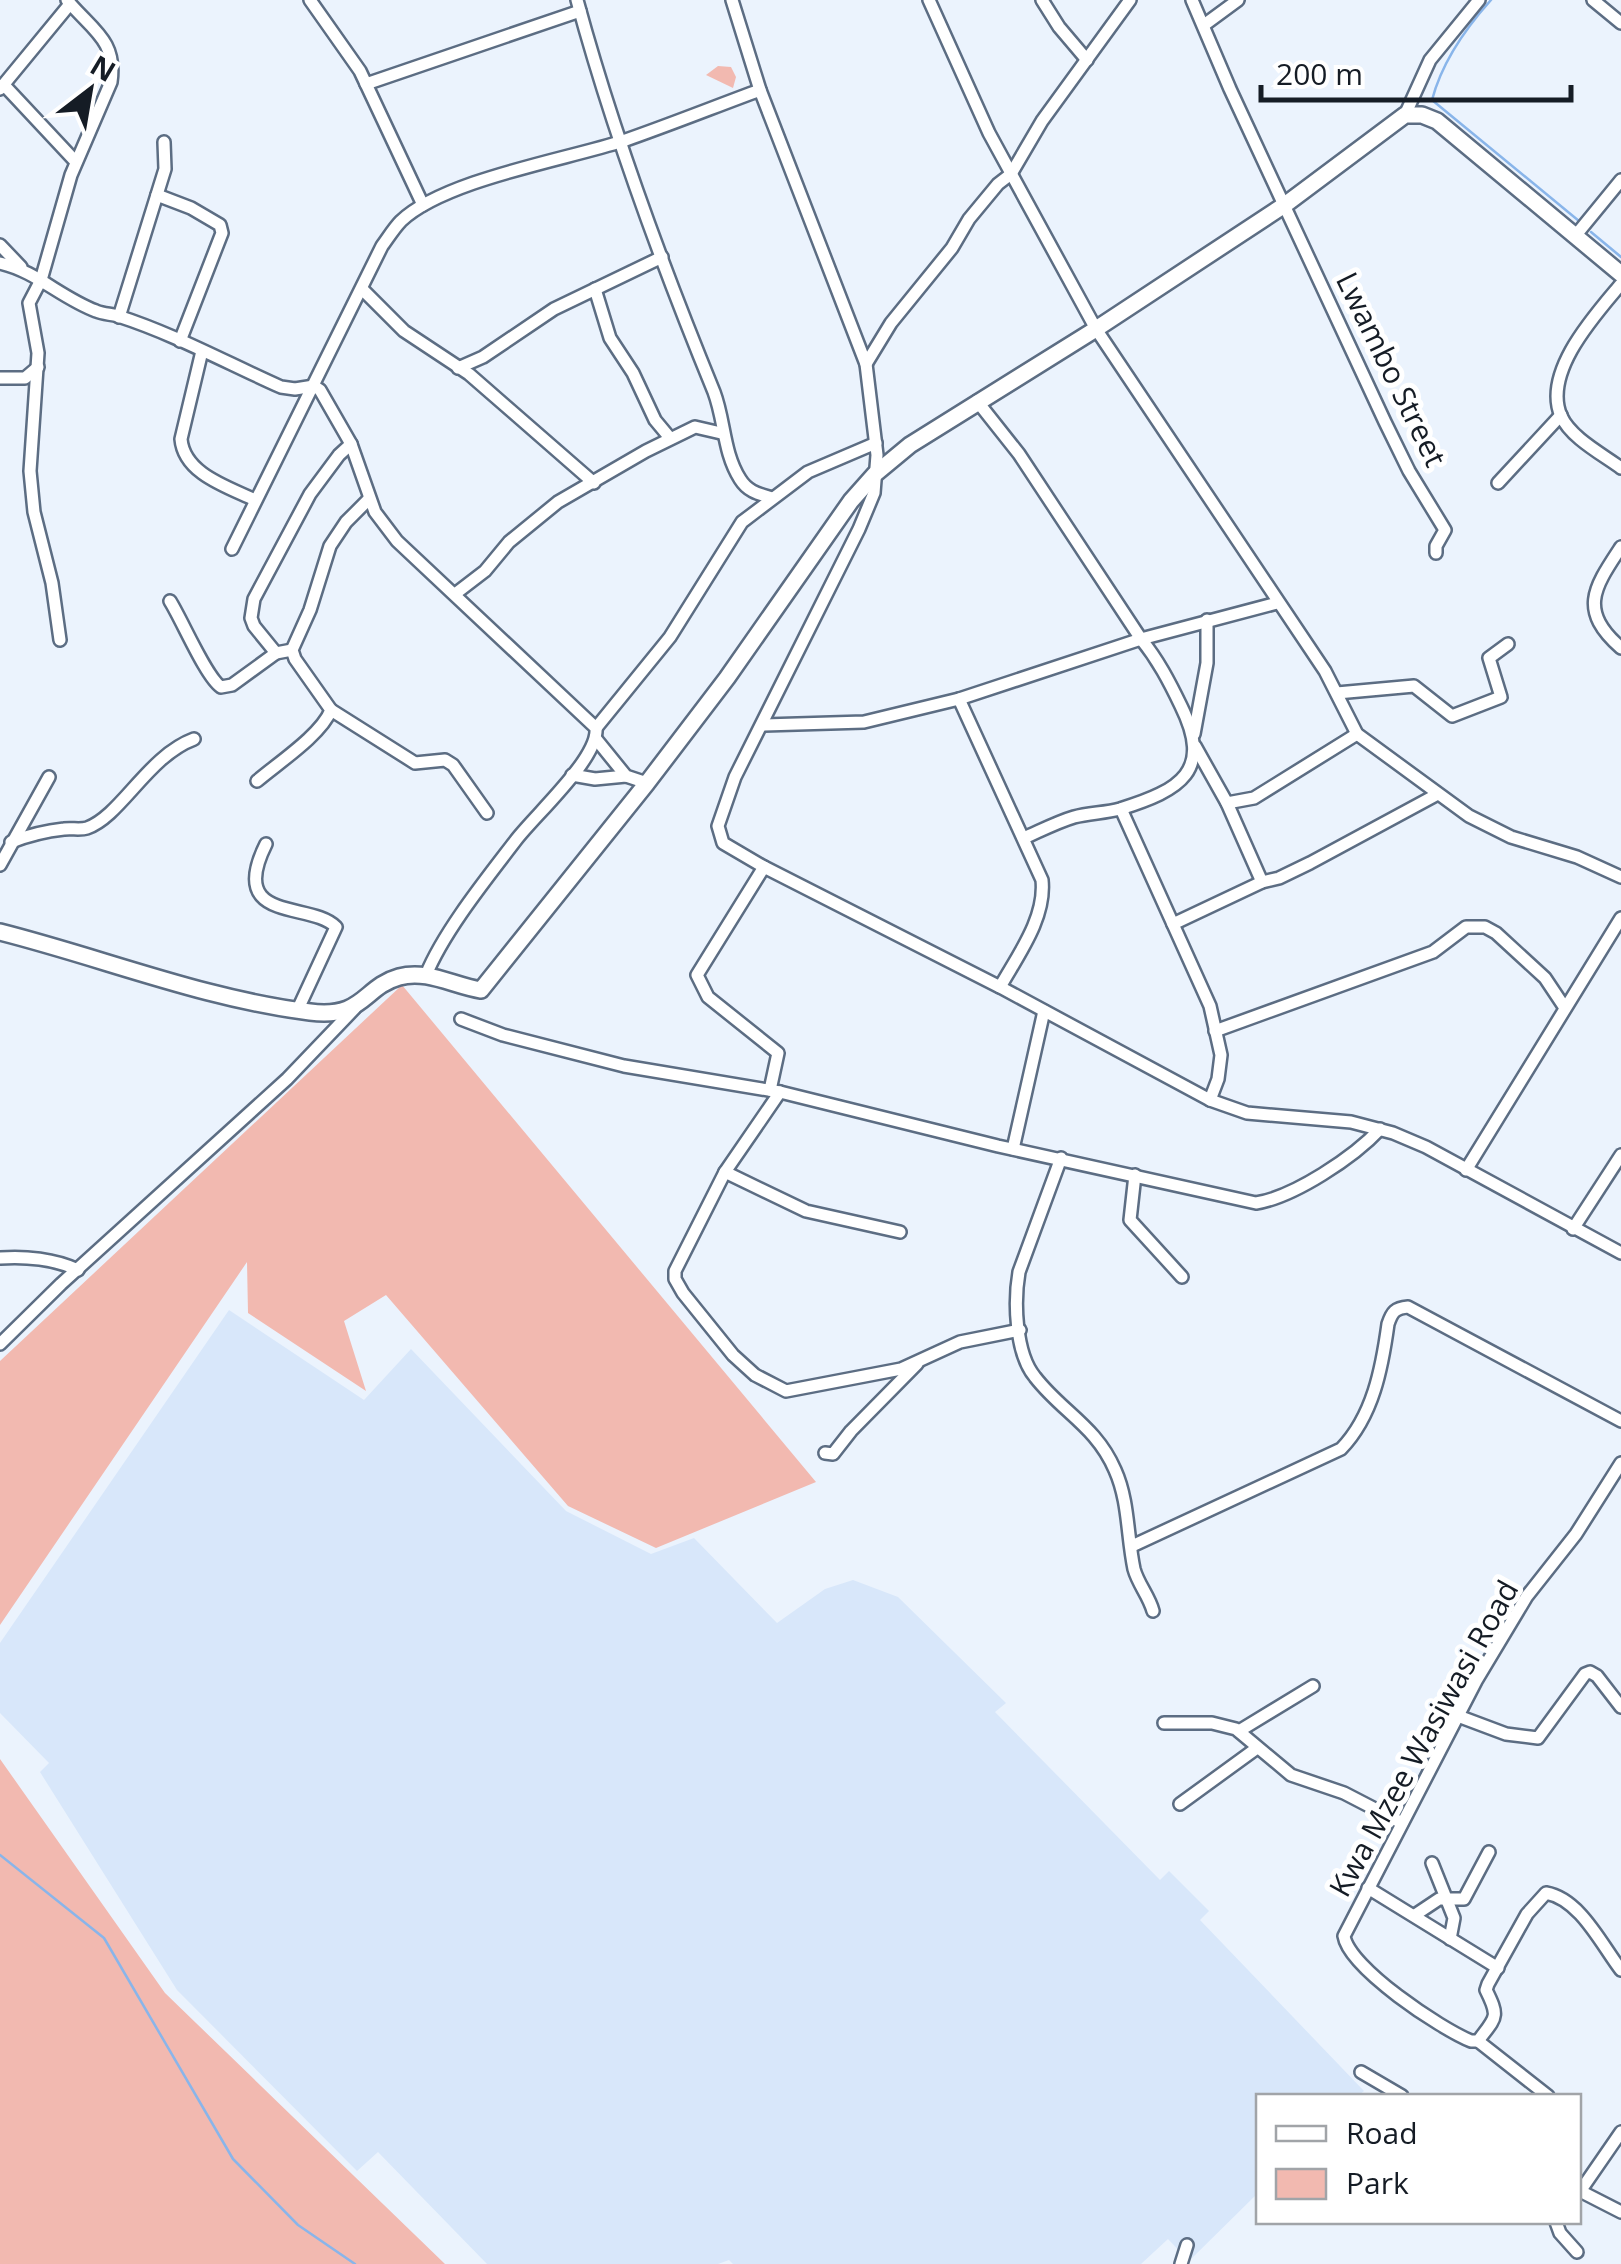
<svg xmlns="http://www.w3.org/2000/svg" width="1621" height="2264" font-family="'Open Sans',sans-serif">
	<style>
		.built { fill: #d8e7fa }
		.green { fill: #f2b9b0 }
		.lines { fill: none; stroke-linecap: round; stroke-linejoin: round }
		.stream { stroke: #89b5ea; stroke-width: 2.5 }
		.street-casing { stroke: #5c6d83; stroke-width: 16 }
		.secondary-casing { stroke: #5c6d83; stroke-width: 20 }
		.street { stroke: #fff; stroke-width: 11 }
		.secondary { stroke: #fff; stroke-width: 15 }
		.labels { text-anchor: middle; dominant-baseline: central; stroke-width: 10; stroke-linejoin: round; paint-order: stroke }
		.street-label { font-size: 30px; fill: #151c25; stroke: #fff }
	</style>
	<rect width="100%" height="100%" fill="#ebf3fd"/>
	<path class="built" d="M 229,1310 L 364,1400 L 411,1349 L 566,1511 L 651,1554 L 694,1538 L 777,1623 L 825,1589 L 853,1580 L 898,1597 L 1006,1703 L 995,1712 L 1160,1880 L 1169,1871 L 1209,1911 L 1200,1920 L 1364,2091 L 1358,2096 L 1258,2096 L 1258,2193 L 1189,2261 L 1168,2239 L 1141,2264 L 733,2264 L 729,2260 L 718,2264 L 487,2264 L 378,2152 L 357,2171 L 177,1990 L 40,1772 L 49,1763 L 0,1713 L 0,1643 Z"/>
	<g class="green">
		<path d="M 718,66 L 731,67 L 736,77 L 733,88 L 706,75 Z"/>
		<path d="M 402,985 L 816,1482 L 656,1548 L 568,1506 L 386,1295 L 344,1321 L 366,1391 L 248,1313 L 247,1262 L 0,1625 L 0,1361 Z"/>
		<path d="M 0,1759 L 165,1993 L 445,2264 L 0,2264 Z"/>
	</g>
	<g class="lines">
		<g class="stream">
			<path d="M 1491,0 C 1465,29 1442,62 1432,100 L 1579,221"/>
			<path d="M 1591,232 L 1621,257"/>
			<path d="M 0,1855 L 104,1938 L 233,2159 L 298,2225 L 355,2264"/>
		</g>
		<g class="street-casing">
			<g id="street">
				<path d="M 310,0 L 360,71 L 423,205"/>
				<path d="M 577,0 C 613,133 662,265 714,392 C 725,421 723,452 740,479 C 748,492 759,494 772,498"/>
				<path d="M 732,0 L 760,90 L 866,364 L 877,455 L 874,493 L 859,529 L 735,777 L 718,826 L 723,843 L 764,867 L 1000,987 L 1210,1100 L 1247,1113 L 1351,1122 L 1393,1133 L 1426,1147 L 1621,1253"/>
				<path d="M 929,0 L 989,133 L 1096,329 L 1325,671 L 1357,734 L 1469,816 L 1511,837 L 1577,857 L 1621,877"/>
				<path d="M 1042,0 L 1059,27 L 1087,60"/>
				<path d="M 1192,0 L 1230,89 L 1385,422 L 1409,471 L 1445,530 L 1436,546 L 1436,553"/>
				<path d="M 1593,0 L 1621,23"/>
				<path d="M 1204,25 L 1238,0"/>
				<path d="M 366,84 L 580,11"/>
				<path d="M 4,85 L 76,162"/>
				<path d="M 0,89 L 70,4"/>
				<path d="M 1405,115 L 1430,60 L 1479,0"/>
				<path d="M 157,195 L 191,208 L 220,225 L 222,233 L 180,341"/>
				<path d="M 1576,235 L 1621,180"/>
				<path d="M 0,245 L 21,267"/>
				<path d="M 0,263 C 36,271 61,298 96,311 C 103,314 111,314 118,316 C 174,334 227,363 281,387 L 295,389 L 314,386 L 320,390 L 351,444 L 375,512 L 397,541 L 596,728 C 599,758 535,815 516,840 C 487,878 444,931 426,975"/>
				<path d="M 1621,284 C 1596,314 1542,372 1561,416 C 1571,438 1602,454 1621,468"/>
				<path d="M 595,289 L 610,338 L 633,373 L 655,420 L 670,438"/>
				<path d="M 363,290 L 404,331 L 469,374 L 594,483"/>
				<path d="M 119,317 L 165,169 L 164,142"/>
				<path d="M 202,351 L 181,439 C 184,474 228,487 255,500"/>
				<path d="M 866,364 L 891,323 L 952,248 L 969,219 L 998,184 L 1011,174 L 1042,121 L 1130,0"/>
				<path d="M 458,368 L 483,357 L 554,309 L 662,257"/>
				<path d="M 0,378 L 25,378 L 38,367"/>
				<path d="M 977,401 L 1019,454 L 1141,639 C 1158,660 1169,681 1181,706 C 1213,771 1181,790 1120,809 C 1105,813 1089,813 1074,817 C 1057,822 1040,831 1024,838"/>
				<path d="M 1498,483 L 1561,415"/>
				<path d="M 1621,547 C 1594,588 1578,610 1621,648"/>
				<path d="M 232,549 L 382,246 C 388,238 394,228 401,221 C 444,180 564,160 623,141 C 669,125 714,107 760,90"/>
				<path d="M 455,594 L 485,571 L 509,542 L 558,502 L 646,451 L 695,427 L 721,433"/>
				<path d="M 170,601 C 182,620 206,677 221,687 L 232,685 L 276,653"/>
				<path d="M 60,640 L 52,583 L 34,512 L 30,471 L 38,353 L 29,303 L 41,280 L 71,175 L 111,82 C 117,40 92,30 67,0"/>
				<path d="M 292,650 L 276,653 L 254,626 L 251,618 L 254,599 L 310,494 L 339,455 L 351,444"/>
				<path d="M 1337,693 L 1414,686 L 1452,716 L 1501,697 L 1489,658 L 1508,644"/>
				<path d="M 959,699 L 1042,880 C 1046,918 1018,955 1000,987"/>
				<path d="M 331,710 L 415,763 L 445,760 L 453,765 L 487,813"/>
				<path d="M 764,725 L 864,722 L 959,699 L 1141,639 L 1277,603"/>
				<path d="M 596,728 L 670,637 L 742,522 L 808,472 L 876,443"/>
				<path d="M 1194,734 L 1207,663 L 1207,620"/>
				<path d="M 596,739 L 626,776 L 647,783"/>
				<path d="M 1195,746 L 1227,803 L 1262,882"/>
				<path d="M 572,775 L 595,779 L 626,776"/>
				<path d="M 257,781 C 278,763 321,735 331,710 L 295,659 L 292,650 L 310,610 L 330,546 L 346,522 L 369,499"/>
				<path d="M 1227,803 L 1254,798 L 1357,734"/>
				<path d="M 1121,809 L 1210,1006 L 1221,1055 L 1218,1079 L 1210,1100"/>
				<path d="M 11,842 C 29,835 45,831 64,829 C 71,828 81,830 87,828 C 121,816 148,756 194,739"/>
				<path d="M 266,844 C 226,924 311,901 336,927 L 298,1009"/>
				<path d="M 0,865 L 49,777"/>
				<path d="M 764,867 L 697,975 L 708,997 L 778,1053 L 770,1090"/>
				<path d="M 1173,924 L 1262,882 L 1279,878 L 1310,863 L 1436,795"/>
				<path d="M 461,1019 L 503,1035 L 624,1066 L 780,1092 L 998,1146 L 1256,1203 C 1294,1197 1354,1157 1380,1129"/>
				<path d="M 1215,1031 L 1433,952 L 1466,927 L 1485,927 L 1496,933 L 1545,978 L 1565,1008"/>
				<path d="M 780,1092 L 725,1172 L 675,1271 L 675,1279 L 683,1293 L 733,1355 L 755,1375 L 786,1391 L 901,1369 L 960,1342 L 1020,1330"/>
				<path d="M 1013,1149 L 1044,1011"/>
				<path d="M 1061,1158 L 1019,1272 C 1014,1301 1015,1353 1035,1377 C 1062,1412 1096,1426 1115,1470 C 1129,1501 1127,1536 1134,1569 C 1138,1584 1149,1596 1153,1611"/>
				<path d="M 1466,1170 L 1621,918"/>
				<path d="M 725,1172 L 806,1211 L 900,1232"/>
				<path d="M 1135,1175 L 1130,1220 L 1182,1277"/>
				<path d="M 1573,1229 L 1621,1155"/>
				<path d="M 0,1258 C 25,1256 55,1259 78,1270"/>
				<path d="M 0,1344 L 61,1284 L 287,1079 L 355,1008"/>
				<path d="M 825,1453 L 833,1454 L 851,1431 L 917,1364"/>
				<path d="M 1621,1463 L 1576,1534 L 1527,1596 L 1476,1681 L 1344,1936 C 1349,1968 1441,2029 1471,2041 L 1478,2041 C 1496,2017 1500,2018 1486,1990 L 1488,1984 L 1527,1914 L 1546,1893 C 1580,1899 1601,1944 1621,1970"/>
				<path d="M 1132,1546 L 1341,1449 C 1373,1416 1382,1368 1388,1324 C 1392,1312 1395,1308 1408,1307 L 1621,1421"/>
				<path d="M 1458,1716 L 1506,1734 L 1538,1738 L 1585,1674 L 1590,1672 L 1597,1676 L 1621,1707"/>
				<path d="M 1164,1723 L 1212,1723 L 1236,1729 L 1291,1775 L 1344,1793 L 1402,1823"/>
				<path d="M 1239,1731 L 1313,1686"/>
				<path d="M 1180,1804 L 1257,1748"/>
				<path d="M 1432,1863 L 1454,1918 L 1450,1939"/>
				<path d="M 1368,1888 L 1498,1968"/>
				<path d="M 1415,1915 L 1439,1899 L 1464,1899 L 1489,1852"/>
				<path d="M 1478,2041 L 1548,2096"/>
				<path d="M 1361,2072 L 1402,2096"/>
				<path d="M 1578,2190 L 1621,2212"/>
				<path d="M 1581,2190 L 1621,2132"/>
				<path d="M 1556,2222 L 1560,2233 L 1577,2252"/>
				<path d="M 1181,2264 L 1187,2245"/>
			</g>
		</g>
		<g class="secondary-casing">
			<path id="secondary" d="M 0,932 C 103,958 204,999 310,1012 C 364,1019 363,987 399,977 C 427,969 454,986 481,990 L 647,783 L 727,678 L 851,501 L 875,474 L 910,445 L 1096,329 L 1286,204 L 1405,115 L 1422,115 L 1437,121 L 1621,274"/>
		</g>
		<use href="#street" class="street"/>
		<use href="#secondary" class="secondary"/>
	</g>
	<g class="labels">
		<g class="street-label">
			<text transform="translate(1392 369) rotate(64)">Lwambo Street</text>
			<text transform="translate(1423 1738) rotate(-61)">Kwa Mzee Wasiwasi Road</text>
		</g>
	</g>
	<rect x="1256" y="2094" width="325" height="130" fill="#ffffff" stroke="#a1a4a8" stroke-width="2.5"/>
	<rect x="1276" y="2126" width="50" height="15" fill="#ffffff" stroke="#a1a4a8" stroke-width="2.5"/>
	<text x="1346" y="2144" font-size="30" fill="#151c25">Road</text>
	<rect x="1276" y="2169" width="50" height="30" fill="#f2b9b0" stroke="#a1a4a8" stroke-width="2.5"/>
	<text x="1346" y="2194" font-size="30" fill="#151c25">Park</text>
	<g transform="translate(90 90) rotate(31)" stroke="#ffffff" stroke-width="8" paint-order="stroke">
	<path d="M0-8L18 38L0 25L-18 38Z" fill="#151c25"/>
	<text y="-15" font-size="28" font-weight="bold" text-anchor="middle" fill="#151c25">N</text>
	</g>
	<path d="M1261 85v15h310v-15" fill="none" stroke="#151c25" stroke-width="5"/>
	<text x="1276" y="85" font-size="30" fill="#151c25" stroke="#ffffff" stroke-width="8" paint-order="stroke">200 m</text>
</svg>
